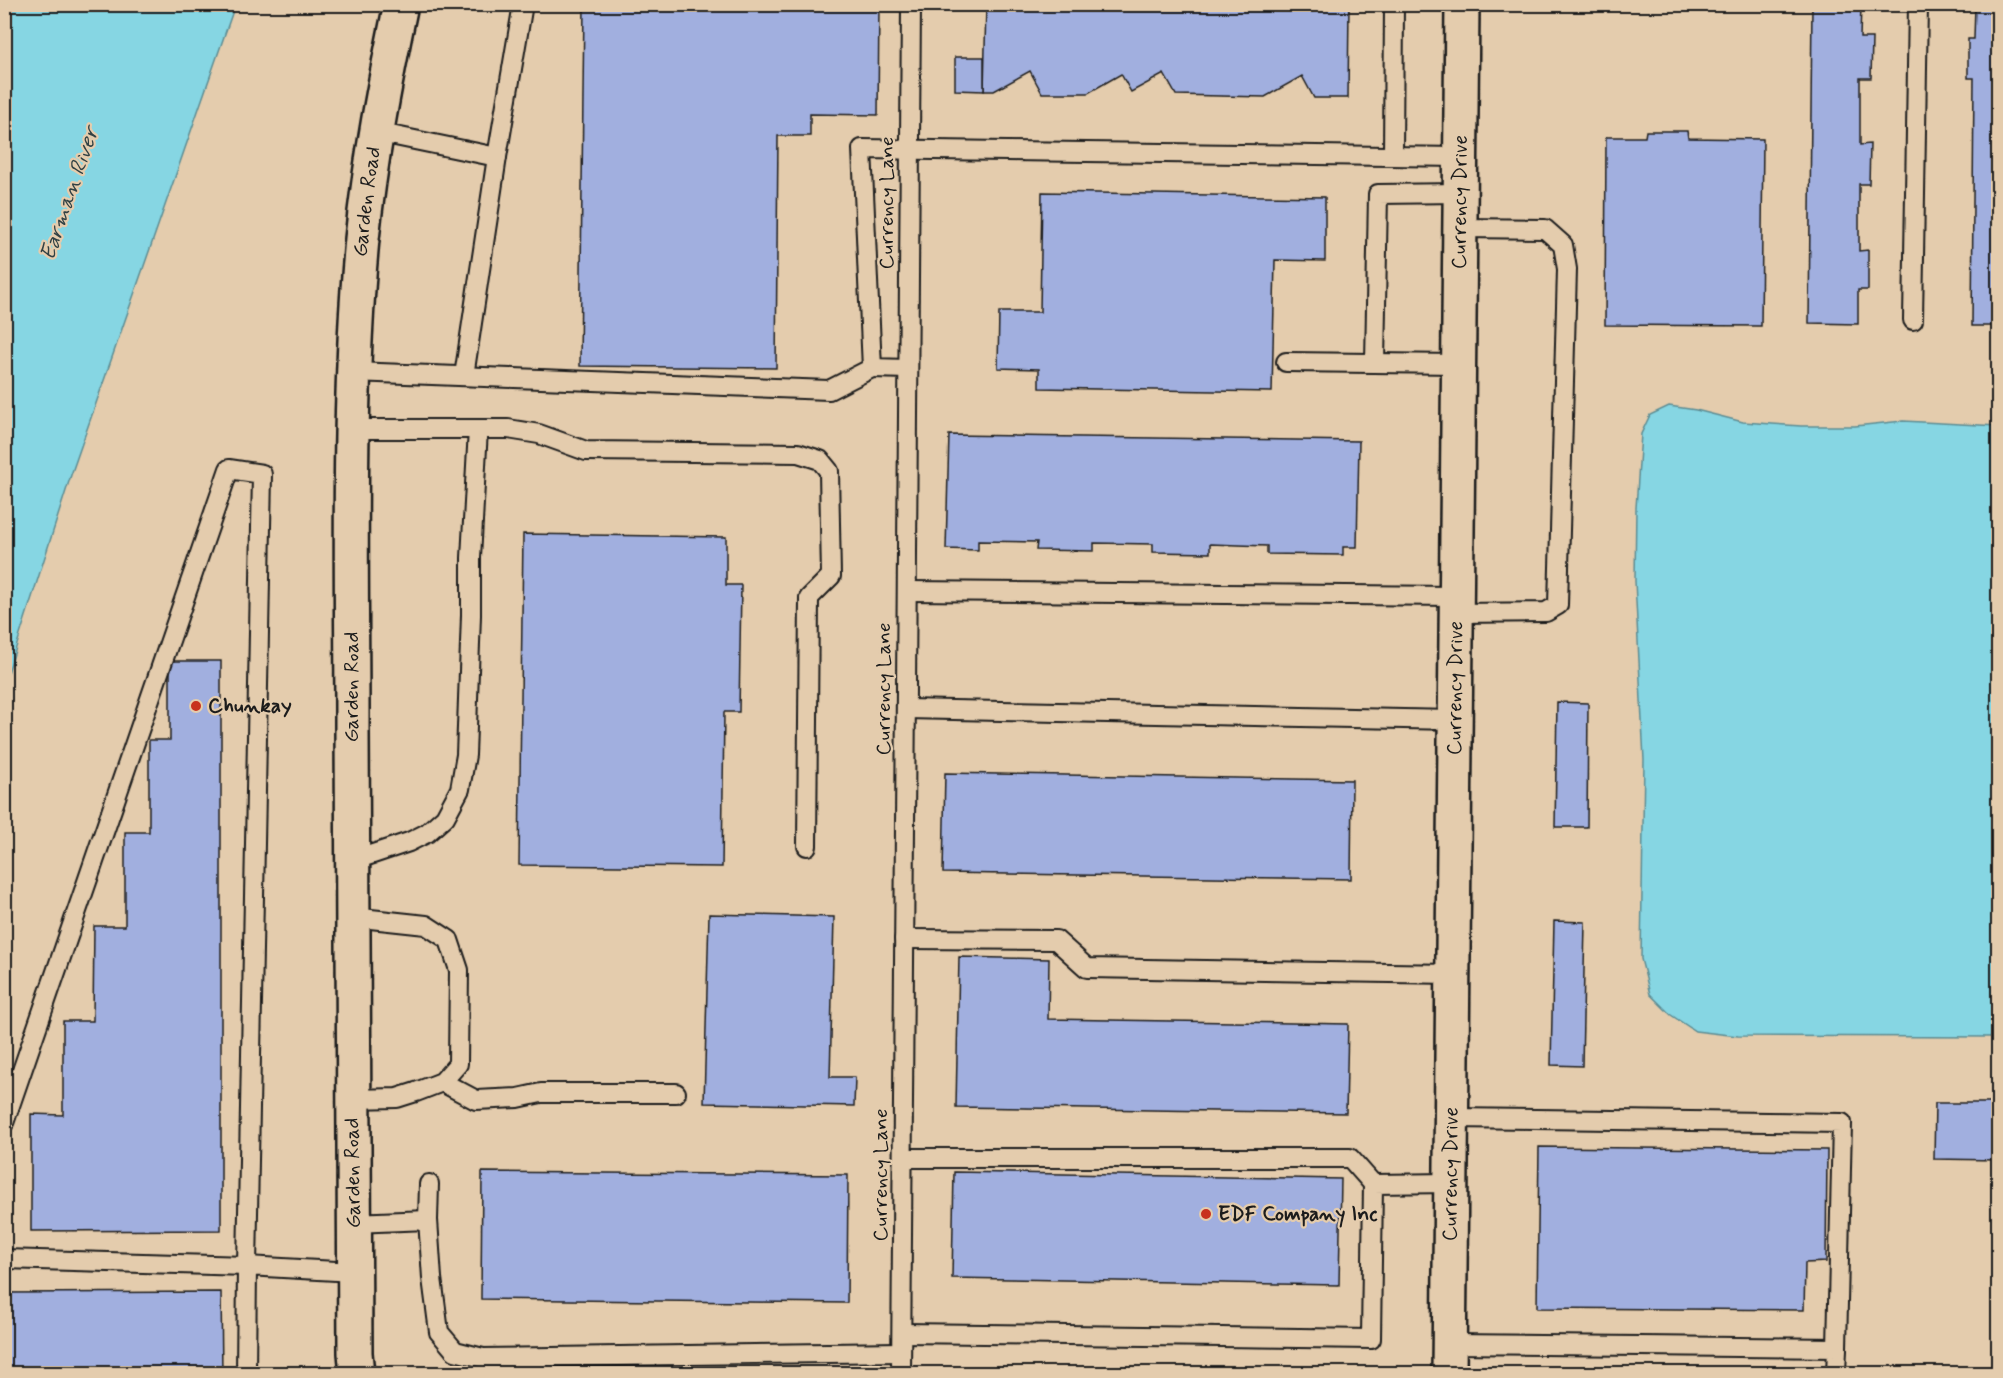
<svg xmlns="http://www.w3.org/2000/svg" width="2003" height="1378" font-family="Mynerve,sans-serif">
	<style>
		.water { fill: #86d6e3; stroke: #5c8c93; stroke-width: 1.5 }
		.building { fill: #a1afdf; stroke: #1c1c1c; stroke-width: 1.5 }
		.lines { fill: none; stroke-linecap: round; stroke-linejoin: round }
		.lane-casing { stroke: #1c1c1c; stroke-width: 22 }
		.street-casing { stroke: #1c1c1c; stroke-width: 38 }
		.lane { stroke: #e4ccad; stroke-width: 18 }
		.street { stroke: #e4ccad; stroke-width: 33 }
		.poi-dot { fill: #c8321e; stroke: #e4ccad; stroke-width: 2 }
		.labels { text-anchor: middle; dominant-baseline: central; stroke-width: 4.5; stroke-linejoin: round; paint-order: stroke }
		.street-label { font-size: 21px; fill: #1c1c1c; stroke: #e4ccad }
		.poi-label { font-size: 21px; font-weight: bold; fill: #1c1c1c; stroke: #e4ccad; text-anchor: start }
		.water-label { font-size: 22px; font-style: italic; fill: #314144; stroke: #e4ccad }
	</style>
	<rect width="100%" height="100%" fill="#e4ccad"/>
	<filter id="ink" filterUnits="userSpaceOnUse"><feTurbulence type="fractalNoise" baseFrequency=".0167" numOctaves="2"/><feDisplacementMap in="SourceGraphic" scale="12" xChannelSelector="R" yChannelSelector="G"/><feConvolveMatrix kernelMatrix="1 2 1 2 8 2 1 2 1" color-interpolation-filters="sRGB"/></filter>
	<g filter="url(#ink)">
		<g class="water">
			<path d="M 7,5 L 235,5 L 71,475 L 5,682 L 4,11 Z"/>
			<path d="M 1669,406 L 1696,410 L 1743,422 L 1801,426 L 1855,426 L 1903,421 L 1998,426 L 1998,1037 L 1738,1036 L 1695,1031 L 1671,1015 L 1650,994 L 1641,959 L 1644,760 L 1635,581 L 1636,508 L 1641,434 L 1650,415 Z"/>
		</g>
		<g class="building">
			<path d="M 584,4 L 879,4 L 878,115 L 810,114 L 810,136 L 778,136 L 776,368 L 580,366 Z"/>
			<path d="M 986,4 L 1349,4 L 1348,98 L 1314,98 L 1302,76 L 1265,97 L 1176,95 L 1164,74 L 1131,92 L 1121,74 L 1088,93 L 1042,93 L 1030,71 L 994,91 L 984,91 Z"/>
			<path d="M 1812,4 L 1861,4 L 1860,38 L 1872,38 L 1871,78 L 1860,78 L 1860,145 L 1870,144 L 1869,184 L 1859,184 L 1859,251 L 1868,250 L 1868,290 L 1858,290 L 1858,324 L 1809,323 Z"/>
			<path d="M 1975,6 L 1998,6 L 1998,326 L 1972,326 L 1974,78 L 1968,78 L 1968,39 L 1974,39 Z"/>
			<path d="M 955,57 L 984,57 L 984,91 L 955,90 Z"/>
			<path d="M 1646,131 L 1687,131 L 1688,138 L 1763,139 L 1761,326 L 1605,325 L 1606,137 L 1645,137 Z"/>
			<path d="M 1042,192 L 1325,197 L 1325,261 L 1275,260 L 1272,392 L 1039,388 L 1039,369 L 998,368 L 999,312 L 1040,312 Z"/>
			<path d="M 949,435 L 1359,441 L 1357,547 L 1343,547 L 1343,555 L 1267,554 L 1267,546 L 1210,544 L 1210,553 L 1153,552 L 1153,544 L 1094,543 L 1094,551 L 1036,550 L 1037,542 L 978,541 L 978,550 L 946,549 Z"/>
			<path d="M 523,534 L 726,537 L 726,585 L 741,585 L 739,712 L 724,712 L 722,867 L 519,865 Z"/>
			<path d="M 170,661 L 221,661 L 221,1230 L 31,1231 L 31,1114 L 63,1115 L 63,1021 L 93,1021 L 94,926 L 125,926 L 125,832 L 149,832 L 149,740 L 170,740 Z"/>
			<path d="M 1557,702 L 1588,703 L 1587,827 L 1555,827 Z"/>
			<path d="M 945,773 L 1352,780 L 1351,879 L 943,873 Z"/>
			<path d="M 709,914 L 834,917 L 830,1077 L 855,1077 L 854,1106 L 704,1103 Z"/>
			<path d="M 1554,921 L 1585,922 L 1582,1066 L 1551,1065 Z"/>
			<path d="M 959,957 L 1049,959 L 1048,1019 L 1348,1024 L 1346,1113 L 956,1107 Z"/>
			<path d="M 1935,1103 L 1998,1103 L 1998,1160 L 1934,1159 Z"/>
			<path d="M 1539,1147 L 1827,1150 L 1826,1262 L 1805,1263 L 1804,1310 L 1537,1308 Z"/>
			<path d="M 482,1172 L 848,1175 L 847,1303 L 481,1299 Z"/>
			<path d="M 954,1172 L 1341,1179 L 1339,1285 L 952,1278 Z"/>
			<path d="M 221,1292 L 222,1374 L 4,1374 L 4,1293 Z"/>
		</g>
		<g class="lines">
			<g class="lane-casing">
				<g id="lane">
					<path d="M 376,132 L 497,157"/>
					<path d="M 1393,156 L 1394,4"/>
					<path d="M 1913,320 L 1918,4"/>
					<path d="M 1286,362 L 1459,364"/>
					<path d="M 1375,363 L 1378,194 L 1460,193"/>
					<path d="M 908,369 L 872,368 L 862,149 L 1460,157"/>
					<path d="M 353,372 L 829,390 L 872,368"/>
					<path d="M 464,376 L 497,157 L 523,4"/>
					<path d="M 353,429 L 508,429 L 539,434 L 586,451 L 798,453 L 820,460 L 829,471 L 831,576 L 809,598 L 807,846"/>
					<path d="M 907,591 L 1456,596"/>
					<path d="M 1456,613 L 1546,612 L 1558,605 L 1567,269 L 1563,245 L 1545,229 L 1460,228"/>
					<path d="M 906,709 L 1455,720"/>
					<path d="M 352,861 L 409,842 L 427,833 L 445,817 L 460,789 L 466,755 L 471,615 L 471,558 L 478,429"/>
					<path d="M 352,917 L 426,925 L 449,940 L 459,970 L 458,1064 L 442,1082 L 416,1092 L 397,1098 L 353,1099"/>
					<path d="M 904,939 L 1056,940 L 1087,968 L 1453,974"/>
					<path d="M 442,1082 L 476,1100 L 518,1098 L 541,1093 L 676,1093"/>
					<path d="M 1452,1118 L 1842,1123 L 1837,1348"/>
					<path d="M 4,1123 L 229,469 L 262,474 L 247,1266 L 4,1259"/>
					<path d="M 903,1158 L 1350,1158 L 1373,1184"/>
					<path d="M 428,1220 L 429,1184"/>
					<path d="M 353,1223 L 428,1220 L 432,1278 L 439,1332 L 455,1351 L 483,1358 L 901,1352"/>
					<path d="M 902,1333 L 1371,1339 L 1373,1184 L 1451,1183"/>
					<path d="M 1449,1344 L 1837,1348 L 1836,1374"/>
					<path d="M 246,1374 L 247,1266 L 354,1272"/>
					<path d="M 901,1374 L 911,4"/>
				</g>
			</g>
			<g class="street-casing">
				<g id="street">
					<path id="s1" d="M 357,1374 L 355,1353 C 353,1144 352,936 352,728 C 352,565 347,401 362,239 C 370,160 385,82 401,4"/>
					<path id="s2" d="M 1449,1374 L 1462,4"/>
				</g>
			</g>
			<use href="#lane" class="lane"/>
			<use href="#street" class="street"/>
		</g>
	</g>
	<g class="poi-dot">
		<circle cx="196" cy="706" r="6"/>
		<circle cx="1206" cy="1214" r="6"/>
	</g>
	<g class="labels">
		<g class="street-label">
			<text stroke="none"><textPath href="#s1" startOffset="1173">Garden Road</textPath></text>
			<text transform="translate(887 203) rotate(-90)">Currency Lane</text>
			<text stroke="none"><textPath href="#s2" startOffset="1172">Currency Drive</textPath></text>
			<text transform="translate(352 687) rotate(-90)">Garden Road</text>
			<text transform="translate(884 689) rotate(-90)">Currency Lane</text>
			<text stroke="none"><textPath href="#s2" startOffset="686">Currency Drive</textPath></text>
			<text transform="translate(353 1173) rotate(-91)">Garden Road</text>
			<text transform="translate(881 1175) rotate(-90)">Currency Lane</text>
			<text stroke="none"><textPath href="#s2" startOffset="200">Currency Drive</textPath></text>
		</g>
		<g class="poi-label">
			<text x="208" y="706">Chunkay</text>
			<text x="1218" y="1214">EDF Company Inc</text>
		</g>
		<g class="water-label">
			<text transform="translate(70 194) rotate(-71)">Earman River</text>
		</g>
	</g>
	<rect width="2003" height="1378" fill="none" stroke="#e4ccad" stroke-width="24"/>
	<rect x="12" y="12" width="1979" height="1354" fill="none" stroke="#1c1c1c" stroke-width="2" filter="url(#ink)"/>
</svg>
